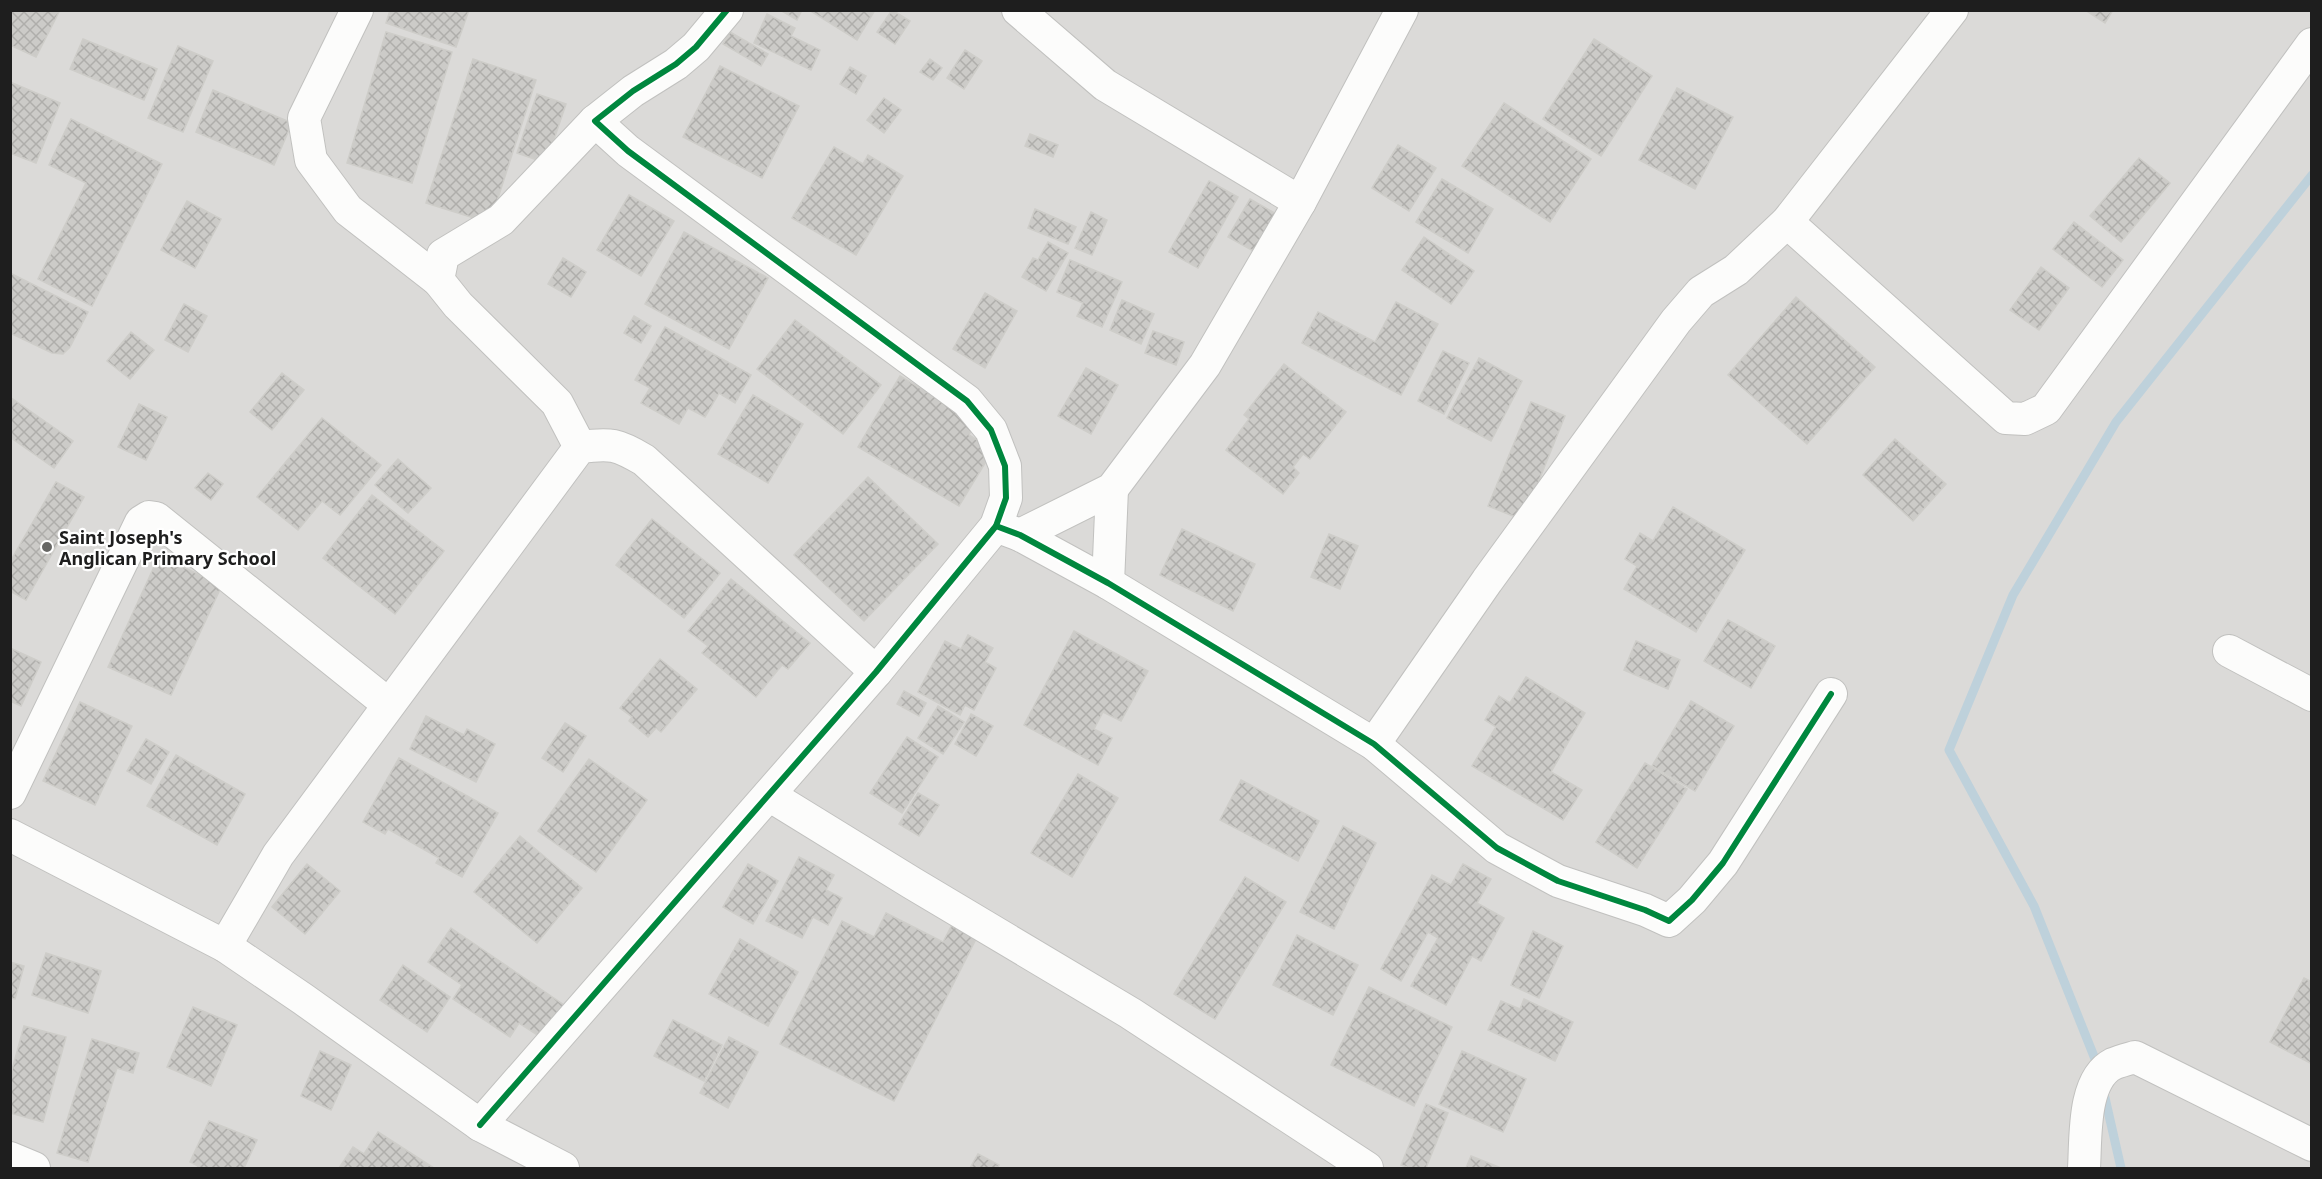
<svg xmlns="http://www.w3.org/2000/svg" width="2322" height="1179" font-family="'Noto Sans',sans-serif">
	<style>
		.residential { fill: #dbdad8 }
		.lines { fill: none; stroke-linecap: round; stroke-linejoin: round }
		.stream { stroke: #bed1db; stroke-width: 9 }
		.building { fill: url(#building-cross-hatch); stroke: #cecdc9; stroke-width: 1.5 }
		.minor-casing { stroke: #c1c1bf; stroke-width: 34 }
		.minor { stroke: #fcfcfb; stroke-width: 32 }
		.cycleway-casing { stroke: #fff; stroke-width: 10 }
		.cycleway { stroke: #00873e; stroke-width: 6 }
		.poi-dot { fill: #666664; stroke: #fff; stroke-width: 2 }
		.labels { text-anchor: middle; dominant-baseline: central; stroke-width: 4.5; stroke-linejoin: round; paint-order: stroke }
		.poi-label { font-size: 18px; font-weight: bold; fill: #1e1e1e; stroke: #fff; text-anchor: start }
	</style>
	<defs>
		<pattern id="building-cross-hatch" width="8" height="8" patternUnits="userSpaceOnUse" patternTransform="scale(1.5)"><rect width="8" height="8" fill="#cccbc8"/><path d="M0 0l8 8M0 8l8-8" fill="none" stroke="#afaeab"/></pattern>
	</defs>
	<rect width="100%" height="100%" fill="#ebebe7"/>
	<rect class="residential" x="11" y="11" width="2300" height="1157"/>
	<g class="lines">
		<g class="stream">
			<path d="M 2099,1069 L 2034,906 L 1949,750 L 2013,595 L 2116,422 L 2312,175"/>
			<path d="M 2103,1089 L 2121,1168"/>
		</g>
	</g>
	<g class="building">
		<path d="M 10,10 L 60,10 L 36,57 L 10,45 Z"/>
		<path d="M 390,10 L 469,10 L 456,47 L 386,23 Z"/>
		<path d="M 780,10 L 802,10 L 797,20 Z"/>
		<path d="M 809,10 L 875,10 L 857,40 Z"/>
		<path d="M 892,10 L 910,21 L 895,44 L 877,32 Z"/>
		<path d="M 2085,10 L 2113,10 L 2105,23 Z"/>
		<path d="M 767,14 L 795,28 L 791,36 L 820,50 L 811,70 L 754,43 Z"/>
		<path d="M 386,32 L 452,52 L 412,183 L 347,163 Z"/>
		<path d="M 730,32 L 768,54 L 761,66 L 723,44 Z"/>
		<path d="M 83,39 L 157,69 L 144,100 L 70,69 Z"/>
		<path d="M 1594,39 L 1652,76 L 1601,156 L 1543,119 Z"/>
		<path d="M 178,46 L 213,61 L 183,132 L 148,118 Z"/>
		<path d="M 965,50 L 982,61 L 964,89 L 947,78 Z"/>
		<path d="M 473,59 L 536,80 L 490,223 L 426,203 Z"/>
		<path d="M 930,59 L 942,68 L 933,80 L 920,72 Z"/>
		<path d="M 720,66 L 799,106 L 762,178 L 683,137 Z"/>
		<path d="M 850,67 L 866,76 L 856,94 L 840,84 Z"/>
		<path d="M 10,82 L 60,103 L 36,163 L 10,153 Z"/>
		<path d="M 1677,88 L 1733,117 L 1695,189 L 1639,160 Z"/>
		<path d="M 213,90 L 292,123 L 274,165 L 196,132 Z"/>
		<path d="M 537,94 L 566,104 L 546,163 L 517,153 Z"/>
		<path d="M 884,98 L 901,110 L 884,133 L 867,120 Z"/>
		<path d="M 1504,103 L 1591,159 L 1550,222 L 1462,166 Z"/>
		<path d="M 71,119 L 162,164 L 92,306 L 38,279 L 86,183 L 49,165 Z"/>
		<path d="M 1030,134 L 1058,145 L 1053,157 L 1025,146 Z"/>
		<path d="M 1398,145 L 1436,168 L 1409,211 L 1372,188 Z"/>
		<path d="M 834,147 L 863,164 L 868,155 L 903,176 L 856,255 L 792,218 Z"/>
		<path d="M 2139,158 L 2170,183 L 2121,242 L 2090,216 Z"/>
		<path d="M 1442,179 L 1493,209 L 1468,253 L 1416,222 Z"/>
		<path d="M 1209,181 L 1238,197 L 1198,268 L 1169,252 Z"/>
		<path d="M 629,195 L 674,221 L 641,276 L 597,250 Z"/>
		<path d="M 1250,199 L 1278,215 L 1257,253 L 1228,237 Z"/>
		<path d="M 187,201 L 221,219 L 195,268 L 161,250 Z"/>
		<path d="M 1035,209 L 1076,227 L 1068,244 L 1028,228 Z"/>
		<path d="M 1091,212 L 1107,220 L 1092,255 L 1075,248 Z"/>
		<path d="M 2074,222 L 2123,260 L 2102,287 L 2053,249 Z"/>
		<path d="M 684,232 L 768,278 L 729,349 L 645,304 Z"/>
		<path d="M 1424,237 L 1474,271 L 1451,304 L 1402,270 Z"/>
		<path d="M 1048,242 L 1068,253 L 1046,291 L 1022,277 L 1033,258 L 1038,260 Z"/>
		<path d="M 563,258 L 586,272 L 571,297 L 548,284 Z"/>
		<path d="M 1070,260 L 1122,282 L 1102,327 L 1077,316 L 1083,303 L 1057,292 Z"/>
		<path d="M 2041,267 L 2069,288 L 2039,330 L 2010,310 Z"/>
		<path d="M 10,273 L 88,312 L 70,347 L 63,354 L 52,353 L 10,333 Z"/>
		<path d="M 985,293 L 1017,311 L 985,368 L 953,349 Z"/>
		<path d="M 1796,297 L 1875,367 L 1807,444 L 1728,375 Z"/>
		<path d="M 1122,300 L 1154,314 L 1141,344 L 1110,330 Z"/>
		<path d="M 1396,302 L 1438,324 L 1401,395 L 1302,343 L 1318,312 L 1375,342 Z"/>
		<path d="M 184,304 L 207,316 L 188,352 L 165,340 Z"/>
		<path d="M 634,316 L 651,326 L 641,343 L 624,333 Z"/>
		<path d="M 795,320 L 881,385 L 843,434 L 757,369 Z"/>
		<path d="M 665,327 L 751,375 L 735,403 L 719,393 L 705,417 L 688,408 L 679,424 L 641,403 L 650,388 L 635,380 Z"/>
		<path d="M 1153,331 L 1184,342 L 1176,365 L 1145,353 Z"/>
		<path d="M 131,332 L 154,350 L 130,379 L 107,361 Z"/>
		<path d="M 1443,351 L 1469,363 L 1444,414 L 1418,401 Z"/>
		<path d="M 1479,358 L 1522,381 L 1491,441 L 1447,418 Z"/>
		<path d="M 1284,364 L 1346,412 L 1310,459 L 1303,454 L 1293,467 L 1299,473 L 1283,494 L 1226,450 L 1249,419 L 1244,415 Z"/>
		<path d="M 1086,368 L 1118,385 L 1091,434 L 1058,416 Z"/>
		<path d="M 282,373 L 304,390 L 272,430 L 250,412 Z"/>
		<path d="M 900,376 L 976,421 L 969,435 L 993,450 L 959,506 L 858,447 Z"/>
		<path d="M 753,395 L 803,424 L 768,483 L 718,454 Z"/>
		<path d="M 10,397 L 73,441 L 54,468 L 10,437 Z"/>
		<path d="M 1531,402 L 1565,416 L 1523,520 L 1488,506 Z"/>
		<path d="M 139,404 L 167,417 L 146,460 L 118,447 Z"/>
		<path d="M 322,418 L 381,465 L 340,515 L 322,501 L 298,530 L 257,497 Z"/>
		<path d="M 1895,439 L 1946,484 L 1913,521 L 1863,475 Z"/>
		<path d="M 398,459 L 431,488 L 408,513 L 375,485 Z"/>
		<path d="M 208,473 L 223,484 L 211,500 L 195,488 Z"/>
		<path d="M 868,477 L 938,544 L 864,621 L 794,555 Z"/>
		<path d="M 56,482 L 84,497 L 26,600 L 10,591 L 10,562 Z"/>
		<path d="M 372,495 L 444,551 L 395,614 L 323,558 Z"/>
		<path d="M 1673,507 L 1745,550 L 1696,632 L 1624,589 L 1637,566 L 1625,559 L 1640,533 L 1653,541 Z"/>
		<path d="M 652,519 L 720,573 L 684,618 L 616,565 Z"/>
		<path d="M 1182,529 L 1255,564 L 1233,611 L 1160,575 Z"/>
		<path d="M 1329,534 L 1358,546 L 1340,589 L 1311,577 Z"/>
		<path d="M 159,556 L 222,585 L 171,695 L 108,667 Z"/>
		<path d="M 731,579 L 810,643 L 788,669 L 782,665 L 756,697 L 702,653 L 708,646 L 688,631 Z"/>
		<path d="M 1728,620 L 1775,646 L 1751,688 L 1704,661 Z"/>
		<path d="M 1074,631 L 1148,671 L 1121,721 L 1103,712 L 1094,729 L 1112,738 L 1098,765 L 1024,725 Z"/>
		<path d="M 968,635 L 993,648 L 985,662 L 996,668 L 974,710 L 965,705 L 960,715 L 918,692 L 945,641 L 961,649 Z"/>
		<path d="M 1636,641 L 1680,660 L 1668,689 L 1624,670 Z"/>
		<path d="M 10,648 L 41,662 L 21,706 L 10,701 Z"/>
		<path d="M 660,659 L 697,689 L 661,732 L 656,728 L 648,737 L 629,721 L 632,717 L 620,708 Z"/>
		<path d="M 1526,677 L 1585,713 L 1551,772 L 1582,790 L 1563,820 L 1472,766 L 1496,727 L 1485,720 L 1499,696 L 1510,703 Z"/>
		<path d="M 904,691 L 926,703 L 919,716 L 897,704 Z"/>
		<path d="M 1691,701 L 1734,726 L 1695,791 L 1652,766 Z"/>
		<path d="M 80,702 L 132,726 L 95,805 L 43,781 Z"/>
		<path d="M 938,706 L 964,722 L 943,754 L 918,738 Z"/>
		<path d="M 971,714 L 993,726 L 976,756 L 955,744 Z"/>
		<path d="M 426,716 L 464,735 L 467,729 L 495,744 L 476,782 L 410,749 Z"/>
		<path d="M 565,723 L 586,736 L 563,772 L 542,758 Z"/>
		<path d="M 907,737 L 938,757 L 902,813 L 870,793 Z"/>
		<path d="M 146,739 L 169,752 L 151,784 L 127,771 Z"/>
		<path d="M 176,755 L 245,794 L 217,845 L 147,806 Z"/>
		<path d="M 399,758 L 498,813 L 462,877 L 436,863 L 439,858 L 388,829 L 385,834 L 363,822 Z"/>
		<path d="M 589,759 L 647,800 L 596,872 L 538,831 Z"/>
		<path d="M 1645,763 L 1687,789 L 1637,868 L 1596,842 Z"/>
		<path d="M 1078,774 L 1118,798 L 1072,877 L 1031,853 Z"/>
		<path d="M 1241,780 L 1319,821 L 1298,861 L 1220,820 Z"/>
		<path d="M 918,793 L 939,805 L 919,836 L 899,824 Z"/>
		<path d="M 1343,826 L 1376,843 L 1334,929 L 1300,912 Z"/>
		<path d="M 520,836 L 582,888 L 537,943 L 474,892 Z"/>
		<path d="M 799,857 L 834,875 L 826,890 L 842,898 L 828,925 L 813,917 L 802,938 L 766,921 Z"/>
		<path d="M 307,864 L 340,891 L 305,934 L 272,907 Z"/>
		<path d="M 748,864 L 778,881 L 753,924 L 723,907 Z"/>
		<path d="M 1463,864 L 1491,879 L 1477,903 L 1504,918 L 1481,961 L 1472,956 L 1446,1005 L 1411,986 L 1438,938 L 1428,932 L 1401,981 L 1381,969 L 1432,875 L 1451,885 Z"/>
		<path d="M 1245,877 L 1286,902 L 1215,1019 L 1174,994 Z"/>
		<path d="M 886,913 L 943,942 L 954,921 L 979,933 L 894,1101 L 780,1044 L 842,921 L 874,937 Z"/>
		<path d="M 451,928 L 564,1005 L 542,1038 L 519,1023 L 510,1037 L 453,999 L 462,985 L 428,962 Z"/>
		<path d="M 1533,931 L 1563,946 L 1539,998 L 1511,985 Z"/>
		<path d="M 1297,935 L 1358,965 L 1333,1015 L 1273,985 Z"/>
		<path d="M 740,939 L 798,972 L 768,1026 L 709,994 Z"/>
		<path d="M 46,953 L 101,971 L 88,1013 L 32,995 Z"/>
		<path d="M 10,962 L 24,966 L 15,999 L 10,998 Z"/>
		<path d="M 403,965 L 450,997 L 427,1032 L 380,1000 Z"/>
		<path d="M 2304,978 L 2312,982 L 2312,1064 L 2270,1042 Z"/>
		<path d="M 1369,987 L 1452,1027 L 1414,1106 L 1331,1065 Z"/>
		<path d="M 1524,999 L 1573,1022 L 1555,1061 L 1488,1030 L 1501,1001 L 1520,1009 Z"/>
		<path d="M 193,1007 L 237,1025 L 211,1086 L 167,1067 Z"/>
		<path d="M 673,1020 L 722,1045 L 704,1081 L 654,1056 Z"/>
		<path d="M 24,1026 L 66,1037 L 43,1122 L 10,1113 L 10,1077 Z"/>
		<path d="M 729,1037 L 758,1052 L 728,1108 L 700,1093 Z"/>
		<path d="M 92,1039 L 139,1053 L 133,1073 L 117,1068 L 88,1162 L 57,1153 Z"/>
		<path d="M 320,1051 L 351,1065 L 331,1110 L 301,1096 Z"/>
		<path d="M 1462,1051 L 1526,1079 L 1503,1132 L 1439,1104 Z"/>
		<path d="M 1426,1104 L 1448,1113 L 1426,1168 L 1410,1168 L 1401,1165 Z"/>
		<path d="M 209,1121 L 257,1140 L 244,1168 L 197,1168 L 198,1166 L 190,1162 Z"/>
		<path d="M 378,1132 L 434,1168 L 339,1168 L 353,1147 L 364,1154 Z"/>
		<path d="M 978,1154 L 999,1165 L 997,1168 L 970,1168 Z"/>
		<path d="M 1471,1156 L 1501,1168 L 1466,1168 Z"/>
	</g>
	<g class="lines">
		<g class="minor-casing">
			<g id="minor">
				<path d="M 357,10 L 304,118 L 311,160 L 348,210 L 438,280"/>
				<path d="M 1018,10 L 1105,85 L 1300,202"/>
				<path d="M 1787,222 L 2006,418 L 2025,419 L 2046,409 L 2312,44"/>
				<path d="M 580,447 L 557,403 L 458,305 L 438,280 L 443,255 L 501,220 L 595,121"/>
				<path d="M 996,526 L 1020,535 L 1108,583 L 1374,744 L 1497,848 L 1558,881 L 1645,910 L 1669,921 L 1692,900 L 1723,863 L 1831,694"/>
				<path d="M 1020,535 L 1112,489 L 1205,365 L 1300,202 L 1402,10"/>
				<path d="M 1108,583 L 1112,489"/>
				<path d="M 2229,651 L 2312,695"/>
				<path d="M 1374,744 L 1487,581 L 1676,321 L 1701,292 L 1736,270 L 1787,222 L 1952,10"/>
				<path d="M 10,793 L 141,522 L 149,517 L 156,518 L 388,704"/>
				<path d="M 769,795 L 912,883 L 1130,1013 L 1367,1168"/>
				<path d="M 10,835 L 225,946 L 303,999 L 480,1125 L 563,1168"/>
				<path d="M 225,946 L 278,855 L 580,447 C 611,443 617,444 644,460 L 876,672"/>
				<path d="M 480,1125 L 876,672 L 996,526 L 1006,498 L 1005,466 L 991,430 L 967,401 L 628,151 L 595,121 L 633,91 L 676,64 L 696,47 L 727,10"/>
				<path d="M 10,1158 L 34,1168"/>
				<path d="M 2084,1168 C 2086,1139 2082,1080 2113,1064 C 2120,1061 2128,1059 2135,1057 L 2312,1145"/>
			</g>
		</g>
		<use href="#minor" class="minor"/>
		<g class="cycleway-casing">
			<g id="cycleway">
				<path d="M 996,526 L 1020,535 L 1108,583 L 1374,744 L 1497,848 L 1558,881 L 1645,910 L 1669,921 L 1692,900 L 1723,863 L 1831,694"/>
				<path d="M 480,1125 L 876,672 L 996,526 L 1006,498 L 1005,466 L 991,430 L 967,401 L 628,151 L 595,121 L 633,91 L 676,64 L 696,47 L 727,10"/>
			</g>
		</g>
		<use href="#cycleway" class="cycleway"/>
	</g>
	<circle class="poi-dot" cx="47" cy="547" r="6"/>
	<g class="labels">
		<g class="poi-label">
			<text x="59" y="537">Saint Joseph's<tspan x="59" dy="21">Anglican Primary School</tspan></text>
		</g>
	</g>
	<rect width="2322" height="1179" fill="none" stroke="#1e1e1e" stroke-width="24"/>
</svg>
